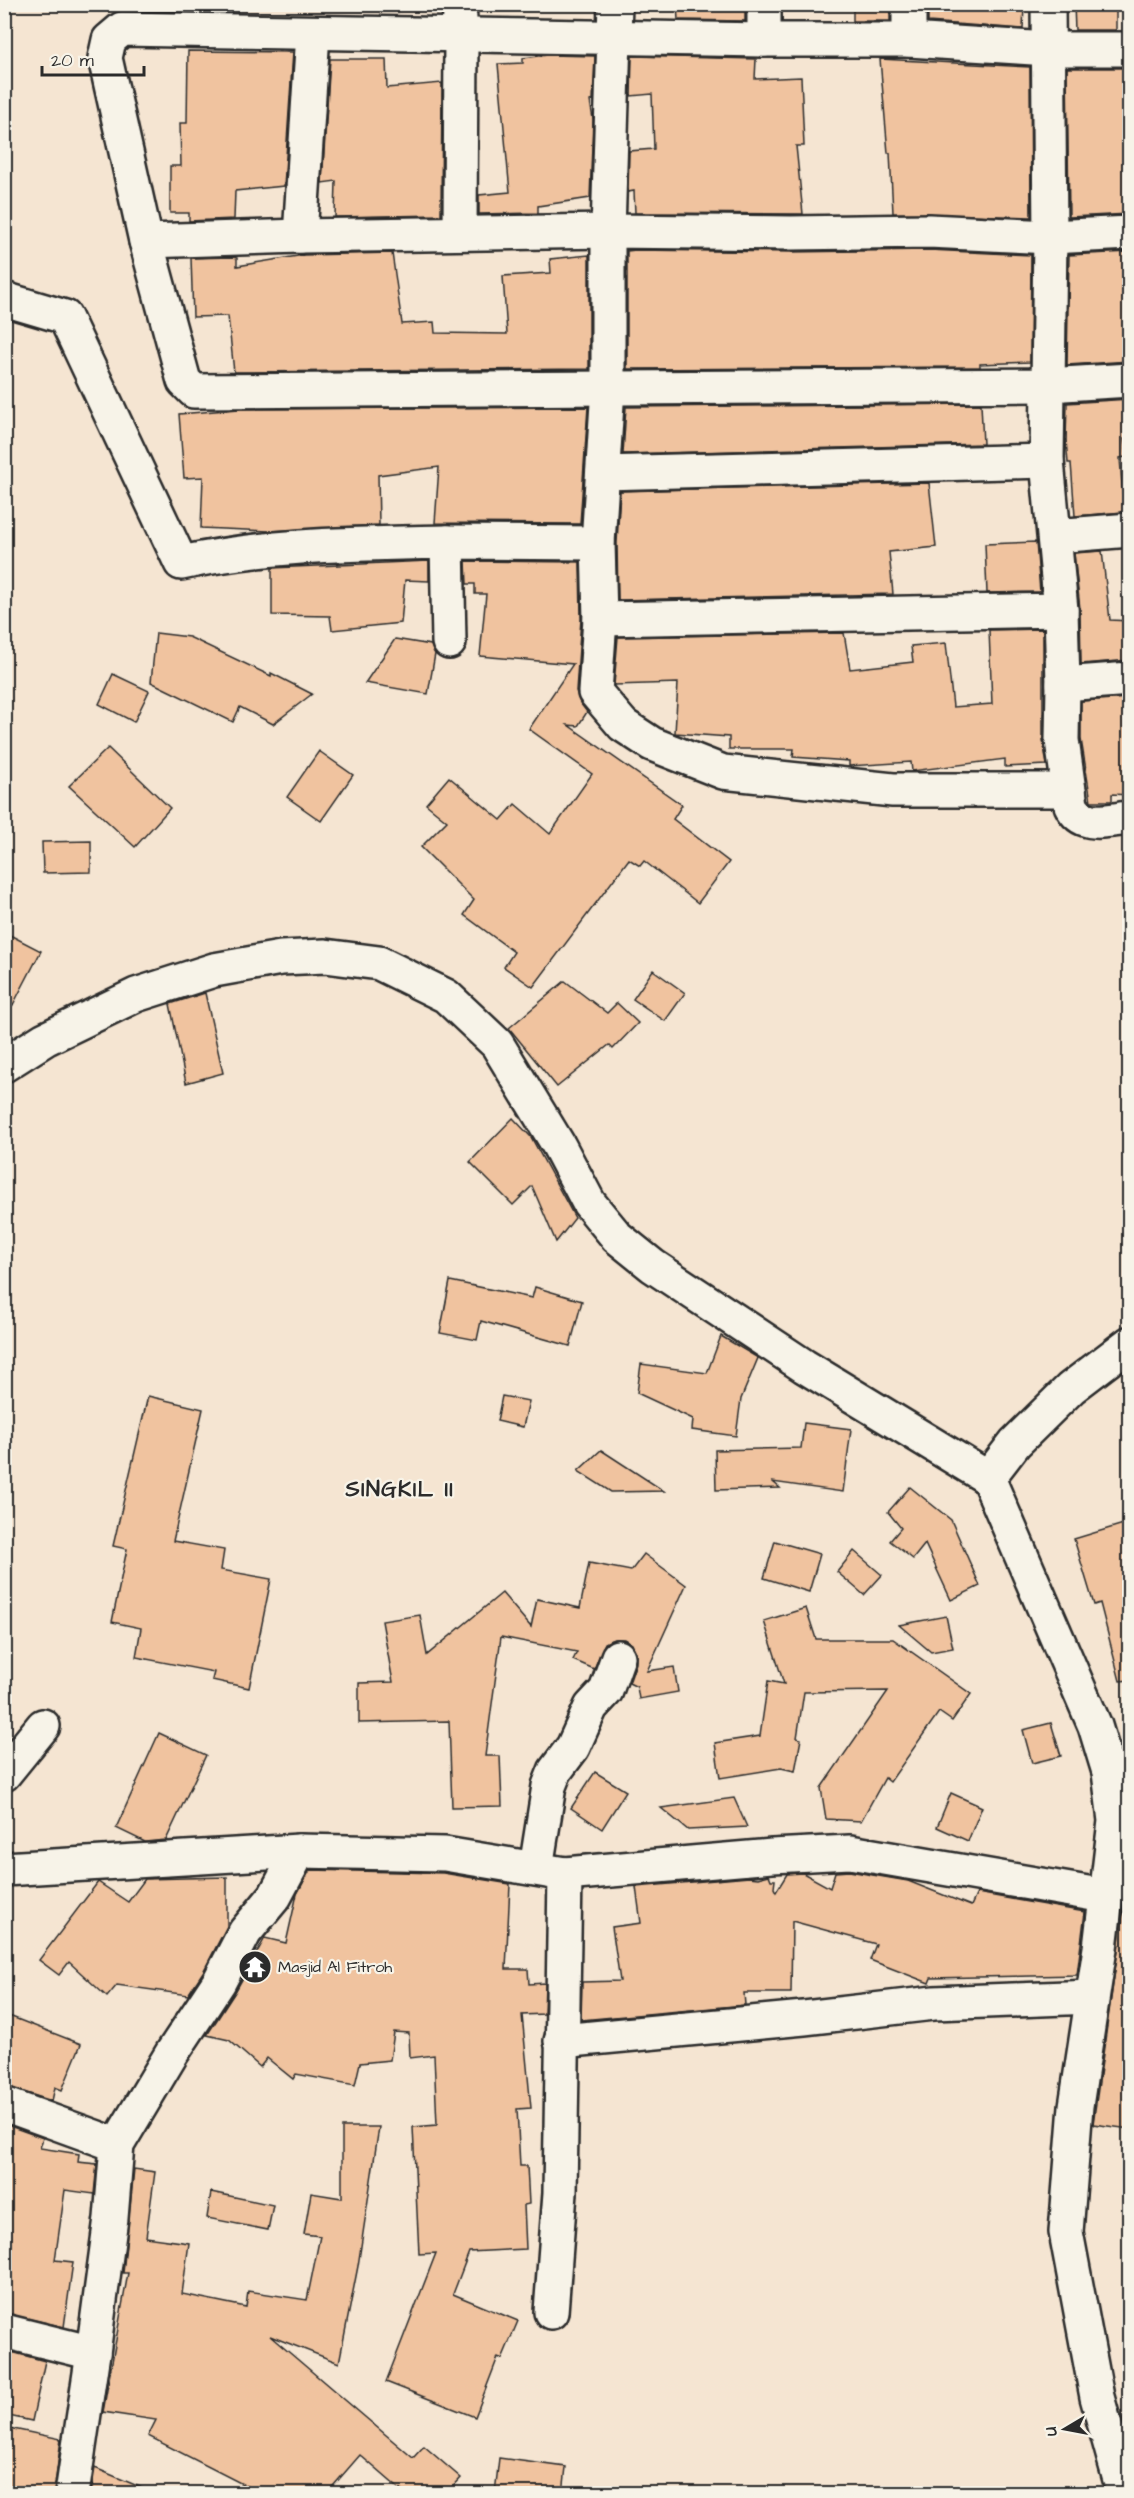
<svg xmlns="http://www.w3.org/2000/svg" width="1134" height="2498" font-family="'Architects Daughter',sans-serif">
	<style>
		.building { fill: #f0c39f; stroke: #2b2b2b; stroke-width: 1.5 }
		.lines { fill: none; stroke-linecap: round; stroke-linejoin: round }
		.street-casing { stroke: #2b2b2b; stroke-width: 38 }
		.street { stroke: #f7f3e8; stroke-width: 33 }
		.labels { text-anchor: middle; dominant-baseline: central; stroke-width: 4.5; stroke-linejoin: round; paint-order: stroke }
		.poi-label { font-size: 16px; fill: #2b2b2b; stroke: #f7f3e8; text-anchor: start }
		.district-label { font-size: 22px; font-weight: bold; letter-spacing: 1.5px; fill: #2b2b2b; stroke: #f7f3e8 }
	</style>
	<rect width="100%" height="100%" fill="#f5e5d2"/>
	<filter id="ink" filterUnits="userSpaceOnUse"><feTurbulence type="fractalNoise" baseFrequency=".0167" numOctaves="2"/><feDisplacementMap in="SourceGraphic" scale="12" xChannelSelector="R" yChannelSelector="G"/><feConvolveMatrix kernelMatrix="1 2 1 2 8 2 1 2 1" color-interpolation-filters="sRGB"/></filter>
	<g filter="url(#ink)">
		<g class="building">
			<path d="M 677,4 L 745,4 L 745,21 L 678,20 Z"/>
			<rect x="853" y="4" width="37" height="17"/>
			<path d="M 928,4 L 1024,4 L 1023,29 L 928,22 Z"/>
			<path d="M 1074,4 L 1116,4 L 1116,30 L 1075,30 Z"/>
			<path d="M 188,51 L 293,52 L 284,186 L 235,191 L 234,219 L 189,221 L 189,213 L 170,213 L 170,166 L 181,166 L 180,123 L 187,123 Z"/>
			<path d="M 548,55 L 595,56 L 593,100 L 590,101 L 593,119 L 590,198 L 538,206 L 538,213 L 479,214 L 479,195 L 510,192 L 498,64 L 523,63 L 523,58 Z"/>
			<path d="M 632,56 L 756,59 L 755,79 L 801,77 L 804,146 L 796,146 L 803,214 L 635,213 L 634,191 L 628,192 L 629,151 L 654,149 L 652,94 L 631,96 Z"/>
			<path d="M 330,59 L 386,59 L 387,88 L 442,83 L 441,215 L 335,217 L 336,181 L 322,183 Z"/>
			<path d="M 880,59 L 1030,67 L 1031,217 L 893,213 L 890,153 L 888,153 Z"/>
			<path d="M 1067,68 L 1130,68 L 1130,214 L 1069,217 Z"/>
			<path d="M 636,250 L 791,252 L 929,250 L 1031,255 L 1030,362 L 980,364 L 980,367 L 627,369 L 627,251 Z"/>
			<path d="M 1130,252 L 1130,361 L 1067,365 L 1069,255 Z"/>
			<path d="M 392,253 L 402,324 L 434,322 L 435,333 L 507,334 L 503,276 L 551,273 L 550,259 L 589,255 L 589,369 L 234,372 L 228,316 L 193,317 L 191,258 L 233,257 L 237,258 L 237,266 L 304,255 Z"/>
			<path d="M 1130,399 L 1130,439 L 1124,439 L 1126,457 L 1120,458 L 1124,512 L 1075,516 L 1071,463 L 1068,463 L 1066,440 L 1067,403 Z"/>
			<path d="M 981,404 L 983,444 L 623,454 L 626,407 Z"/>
			<path d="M 588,407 L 580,524 L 435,523 L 439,467 L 378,475 L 379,525 L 269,531 L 201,528 L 203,477 L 184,478 L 179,414 L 239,409 Z"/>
			<path d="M 929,483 L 936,547 L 889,552 L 893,594 L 618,600 L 617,543 L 620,491 Z"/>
			<path d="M 1036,542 L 1040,592 L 987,593 L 985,544 Z"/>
			<path d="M 1102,551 L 1110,620 L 1130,621 L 1130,660 L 1081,664 L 1080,609 L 1074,553 Z"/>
			<path d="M 429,561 L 429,581 L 405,580 L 401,623 L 332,630 L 330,616 L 272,615 L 272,568 Z"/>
			<path d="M 466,561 L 580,562 L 581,619 L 576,691 L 580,703 L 587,712 L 578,726 L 568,725 L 682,805 L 673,819 L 729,862 L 698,903 L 644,861 L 640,866 L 629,859 L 533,987 L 504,967 L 514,952 L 464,915 L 474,900 L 421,847 L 447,821 L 426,804 L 449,777 L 501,820 L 515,804 L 550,834 L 592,774 L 529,729 L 573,664 L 480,656 L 486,594 L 475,594 L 475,584 L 467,584 Z"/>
			<path d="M 1043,629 L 1043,740 L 1047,765 L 1005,767 L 1005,759 L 912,771 L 911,762 L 849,766 L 849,761 L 793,757 L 794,749 L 729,749 L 729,737 L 675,733 L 678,683 L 614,685 L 618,637 L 844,633 L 850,669 L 913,662 L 911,646 L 946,643 L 953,707 L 992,704 L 989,630 Z"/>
			<path d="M 156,633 L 189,637 L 271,676 L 271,673 L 312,694 L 273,724 L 240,707 L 233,722 L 151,682 Z"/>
			<path d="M 395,639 L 431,645 L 435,654 L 428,694 L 365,683 Z"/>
			<path d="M 113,674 L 149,691 L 134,722 L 99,704 Z"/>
			<path d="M 1130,698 L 1130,795 L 1112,794 L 1112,801 L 1091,801 L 1081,739 L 1081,701 Z"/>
			<path d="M 108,748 L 170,808 L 135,847 L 69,786 Z"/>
			<path d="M 319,751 L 353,775 L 321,821 L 287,797 Z"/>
			<path d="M 91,841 L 91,872 L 43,873 L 42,842 Z"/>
			<path d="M 4,932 L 41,951 L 4,1022 Z"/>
			<path d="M 653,970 L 685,993 L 665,1021 L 633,999 Z"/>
			<path d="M 565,981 L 607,1013 L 617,1003 L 638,1023 L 613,1049 L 609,1045 L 557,1087 L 509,1028 Z"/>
			<path d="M 205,993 L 223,1073 L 186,1083 L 170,1004 Z"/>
			<path d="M 513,1118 L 531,1137 L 575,1218 L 556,1242 L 532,1186 L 513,1205 L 470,1162 Z"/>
			<path d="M 450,1281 L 532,1298 L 535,1287 L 582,1301 L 570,1346 L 481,1321 L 477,1340 L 440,1333 Z"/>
			<path d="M 721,1336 L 758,1358 L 741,1399 L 736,1436 L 692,1430 L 693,1419 L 637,1393 L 641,1364 L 707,1373 Z"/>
			<path d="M 148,1396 L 203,1409 L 173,1541 L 224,1550 L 221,1570 L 271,1579 L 249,1688 L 212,1680 L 214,1672 L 136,1657 L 141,1628 L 112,1622 L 127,1549 L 113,1546 Z"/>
			<path d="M 502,1396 L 529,1401 L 523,1427 L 497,1421 Z"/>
			<path d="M 804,1423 L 851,1429 L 843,1492 L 773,1482 L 780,1488 L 716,1490 L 715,1450 L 801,1448 Z"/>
			<path d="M 601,1450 L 664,1491 L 611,1492 L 578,1471 Z"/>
			<path d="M 910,1487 L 951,1520 L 980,1586 L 951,1600 L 925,1544 L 913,1559 L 890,1541 L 901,1528 L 888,1512 Z"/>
			<path d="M 1130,1522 L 1130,1680 L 1120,1681 L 1100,1603 L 1094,1605 L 1074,1539 Z"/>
			<path d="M 775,1541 L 820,1554 L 809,1592 L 764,1578 Z"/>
			<path d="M 854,1551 L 882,1575 L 864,1595 L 837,1572 Z"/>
			<path d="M 644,1554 L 686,1585 L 647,1671 L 674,1667 L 678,1692 L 639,1699 L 637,1687 L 629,1683 L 636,1663 L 636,1653 L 632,1644 L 624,1639 L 614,1639 L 605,1643 L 594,1669 L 573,1660 L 577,1652 L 501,1637 L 485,1756 L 500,1756 L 502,1806 L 452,1807 L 449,1721 L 359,1723 L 359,1683 L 393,1682 L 382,1621 L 420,1615 L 427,1655 L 502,1593 L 531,1627 L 537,1599 L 580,1608 L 589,1563 L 631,1571 Z"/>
			<path d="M 806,1608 L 816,1639 L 893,1639 L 971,1694 L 952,1721 L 939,1712 L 890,1782 L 885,1778 L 861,1821 L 826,1819 L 821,1788 L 888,1691 L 804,1692 L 797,1738 L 801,1739 L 795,1771 L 781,1768 L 720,1778 L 715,1743 L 760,1736 L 768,1681 L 784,1684 L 764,1621 Z"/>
			<path d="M 946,1616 L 953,1648 L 931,1652 L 899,1625 Z"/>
			<path d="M 1051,1723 L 1061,1756 L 1032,1763 L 1023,1730 Z"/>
			<path d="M 159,1733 L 206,1755 L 166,1840 L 145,1842 L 116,1828 Z"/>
			<path d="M 595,1772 L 626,1791 L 602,1829 L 571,1808 Z"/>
			<path d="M 951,1793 L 982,1807 L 968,1841 L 937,1827 Z"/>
			<path d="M 734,1798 L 747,1827 L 688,1830 L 661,1808 Z"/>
			<path d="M 310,1870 L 443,1873 L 510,1884 L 506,1969 L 528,1969 L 529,1984 L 545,1983 L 544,2014 L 522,2015 L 531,2108 L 517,2109 L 520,2166 L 527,2166 L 529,2204 L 524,2205 L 526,2249 L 469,2252 L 453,2294 L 518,2321 L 502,2359 L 498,2357 L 475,2417 L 386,2382 L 436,2253 L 419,2254 L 413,2127 L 437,2125 L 434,2055 L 410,2058 L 409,2033 L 394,2032 L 390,2060 L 360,2063 L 355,2085 L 296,2074 L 293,2079 L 267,2058 L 260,2067 L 229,2040 L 207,2035 L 235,1992 L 265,1938 L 286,1943 L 297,1894 Z"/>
			<path d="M 849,1871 L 908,1881 L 971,1906 L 977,1893 L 1085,1912 L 1077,1975 L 931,1978 L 929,1983 L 870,1960 L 876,1944 L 792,1921 L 791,1993 L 744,1993 L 745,2005 L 581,2020 L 582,1982 L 620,1981 L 612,1927 L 641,1923 L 636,1887 L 749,1877 L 758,1878 L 769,1875 L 771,1880 L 775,1880 L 774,1888 L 776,1892 L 787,1874 L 803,1873 L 830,1888 L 835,1872 Z"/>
			<path d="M 227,1877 L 227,1926 L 203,1972 L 188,1995 L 117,1985 L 107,1997 L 69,1962 L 59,1975 L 39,1960 L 98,1882 L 128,1902 L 145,1879 Z"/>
			<path d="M 1124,1907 L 1130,1908 L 1130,2129 L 1093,2124 Z"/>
			<path d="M 4,2014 L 81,2044 L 62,2090 L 55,2087 L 52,2101 L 4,2086 Z"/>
			<path d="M 4,2124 L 43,2138 L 40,2148 L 79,2154 L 78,2162 L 97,2164 L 94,2194 L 65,2190 L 55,2260 L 73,2262 L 64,2327 L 4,2313 Z"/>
			<path d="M 342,2127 L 379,2127 L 358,2266 L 339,2363 L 270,2336 L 413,2458 L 424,2446 L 461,2478 L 447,2493 L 404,2493 L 360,2455 L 327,2493 L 260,2493 L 148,2436 L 156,2420 L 103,2412 L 128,2273 L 123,2273 L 134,2169 L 155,2172 L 146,2237 L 189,2243 L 182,2294 L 246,2307 L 248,2291 L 307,2300 L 320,2236 L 304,2234 L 311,2193 L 342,2198 Z"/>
			<path d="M 211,2192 L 273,2205 L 268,2230 L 207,2218 Z"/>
			<path d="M 4,2350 L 45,2361 L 32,2421 L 4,2415 Z"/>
			<path d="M 9,2428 L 61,2439 L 54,2493 L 4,2485 L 4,2449 Z"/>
			<path d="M 499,2458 L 566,2467 L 563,2493 L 495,2493 Z"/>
			<path d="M 95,2468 L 154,2493 L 91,2493 Z"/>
		</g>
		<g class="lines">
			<g class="street-casing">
				<g id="street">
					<path d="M 459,4 L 461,35 L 460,233"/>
					<path d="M 615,4 L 608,231 L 608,388 L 598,543 L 600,619 L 595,692 L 623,725 L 652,744 L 723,772 L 893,790 L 1069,790"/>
					<path d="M 764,4 L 764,40"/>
					<path d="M 1048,4 L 1050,237 L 1047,461 L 1061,610 L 1063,684 L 1062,740 L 1071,805 C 1082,829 1107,820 1130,818"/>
					<path d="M 909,40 L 909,4"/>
					<path d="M 1130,49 L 1049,49 L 909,40 L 764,40 L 122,29 L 109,40 L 105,58 L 146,241 L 184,381 L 194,391 L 1047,385 L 1130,380"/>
					<path d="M 300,236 L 313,33"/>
					<path d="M 146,241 L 300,236 L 608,231 L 791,233 L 929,231 L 1050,237 L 1130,233"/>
					<path d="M 4,299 L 65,317 L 181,563 C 269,544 358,544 447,542"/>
					<path d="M 603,473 L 1047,461"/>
					<path d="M 1055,536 L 1130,530"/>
					<path d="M 600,619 L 1061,610"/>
					<path d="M 449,642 L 447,542 L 598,543"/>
					<path d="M 1063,684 L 1130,679"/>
					<path d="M 4,1065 L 45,1039 L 136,995 L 214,970 L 281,958 L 325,956 L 379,963 L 446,996 L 497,1044 L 559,1146 L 589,1203 L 617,1237 L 653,1266 L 804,1366 L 988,1478 L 1095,1726 L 1109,1772 L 1115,1821 L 1100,1948 L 1076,2106 L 1066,2232 L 1097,2397 L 1124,2494"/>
					<path d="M 988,1478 L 1015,1443 L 1071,1388 L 1130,1343"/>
					<path d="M 4,1774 L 43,1726"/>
					<path d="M 536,1868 L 549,1786 L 555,1771 L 573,1747 L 591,1707 L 606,1691 L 618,1657"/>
					<path d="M 4,1869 L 299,1851 L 445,1854 L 565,1874 L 772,1856 L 850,1852 L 1105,1896"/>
					<path d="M 561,2041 L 804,2018 L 934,2003 L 1092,1997"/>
					<path d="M 4,2104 L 117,2145"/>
					<path d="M 551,2312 L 560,2193 L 565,1874"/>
					<path d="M 4,2331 L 93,2353 L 111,2218 L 117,2145 L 172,2053 L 219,1982 L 245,1932 L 275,1896 L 299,1851"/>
					<path d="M 72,2494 L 93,2353"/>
				</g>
			</g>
			<use href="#street" class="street"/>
		</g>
	</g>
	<defs>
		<g id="temple-disc" transform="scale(1.725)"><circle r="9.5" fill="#2b2b2b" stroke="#f7f3e8"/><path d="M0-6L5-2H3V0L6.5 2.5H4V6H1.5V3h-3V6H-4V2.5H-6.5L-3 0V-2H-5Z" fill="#fff"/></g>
	</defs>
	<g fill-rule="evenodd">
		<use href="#temple-disc" x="255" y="1967"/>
	</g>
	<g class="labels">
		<g class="poi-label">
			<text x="278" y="1967">Masjid Al Fitroh</text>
		</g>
		<g class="district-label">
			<text x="400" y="1489">SINGKIL II</text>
		</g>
	</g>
	<rect width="1134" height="2498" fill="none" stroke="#f7f3e8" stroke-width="24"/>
	<rect x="12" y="12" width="1110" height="2474" fill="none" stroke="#2b2b2b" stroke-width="2" filter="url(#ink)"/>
	<g transform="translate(1065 2429) rotate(260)" stroke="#f7f3e8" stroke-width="4.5" paint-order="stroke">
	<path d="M0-4.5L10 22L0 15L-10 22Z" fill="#2b2b2b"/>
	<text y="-9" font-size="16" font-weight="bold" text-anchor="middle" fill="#2b2b2b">U</text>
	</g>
	<path d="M42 66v9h102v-9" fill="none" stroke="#2b2b2b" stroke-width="3"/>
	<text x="51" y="66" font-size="18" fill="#2b2b2b" stroke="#f7f3e8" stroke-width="4.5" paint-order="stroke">20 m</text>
</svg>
